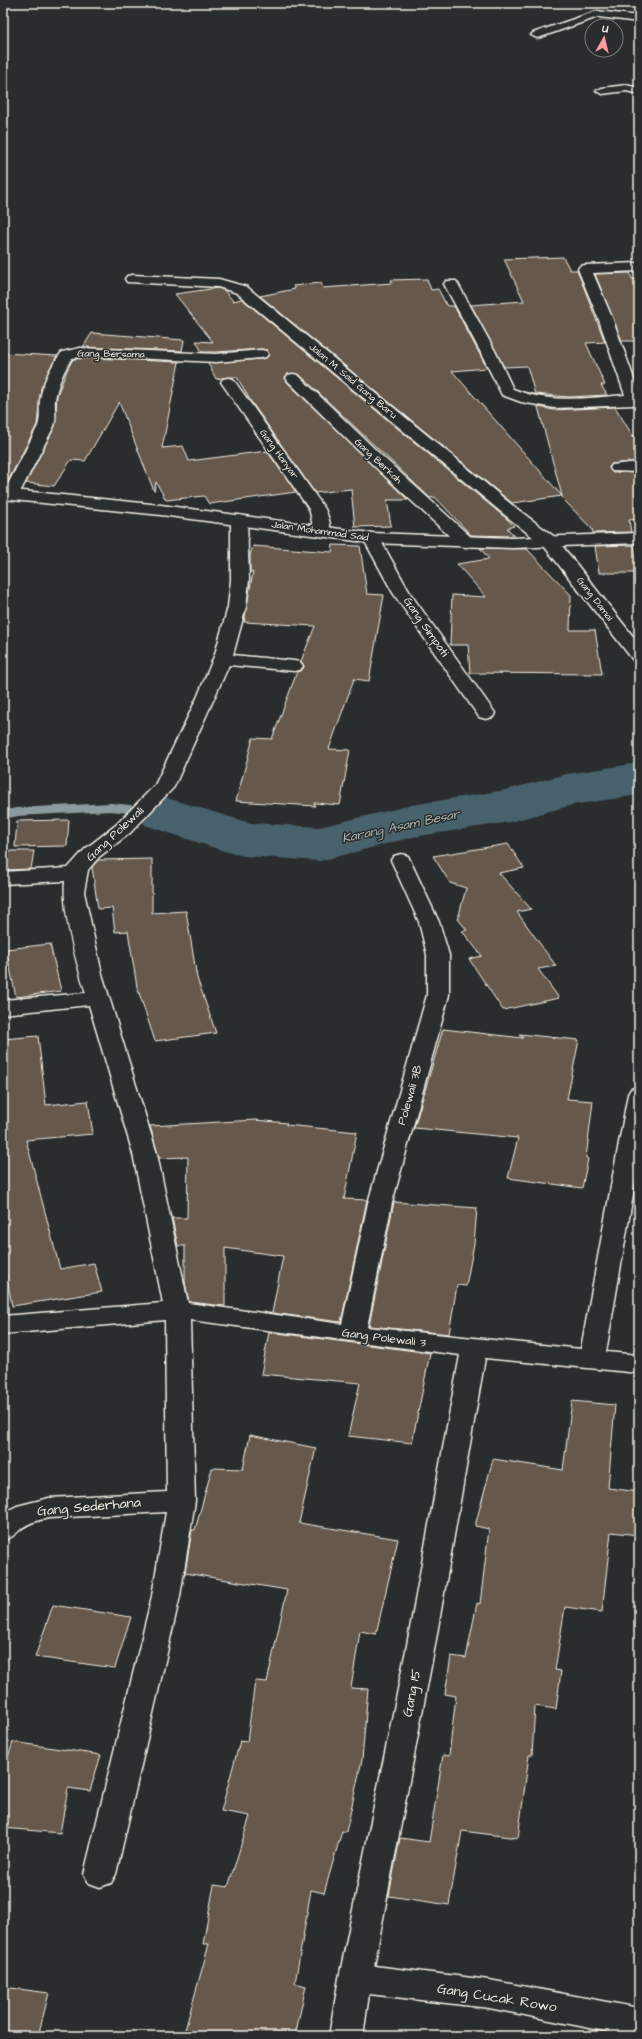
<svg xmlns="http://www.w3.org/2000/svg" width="642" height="2039" font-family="'Architects Daughter',sans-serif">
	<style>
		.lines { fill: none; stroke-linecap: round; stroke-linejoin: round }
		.stream { stroke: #8c9b9e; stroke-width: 8 }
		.river { fill: #47626c; fill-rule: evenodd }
		.building { fill: #66594c; stroke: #f4f1e8 }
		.street-casing { stroke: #f4f1e8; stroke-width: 3 }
		.secondary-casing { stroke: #f4f1e8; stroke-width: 3 }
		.street { fill: #2a2d2e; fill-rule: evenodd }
		.secondary { fill: #2a2d2e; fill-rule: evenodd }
		.labels { text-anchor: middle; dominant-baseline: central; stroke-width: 3; stroke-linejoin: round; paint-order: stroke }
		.far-street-label { font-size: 10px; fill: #f4f1e8; stroke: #2a2d2e }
		.street-label { font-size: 12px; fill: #f4f1e8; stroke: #2a2d2e }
		.water-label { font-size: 13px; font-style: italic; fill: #afb8b6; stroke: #2a2d2e }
		.near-street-label { font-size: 14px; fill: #f4f1e8; stroke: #2a2d2e }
	</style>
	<rect width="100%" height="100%" fill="#2a2d2e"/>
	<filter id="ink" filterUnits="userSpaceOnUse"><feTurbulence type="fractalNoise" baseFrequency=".025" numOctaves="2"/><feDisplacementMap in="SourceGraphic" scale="8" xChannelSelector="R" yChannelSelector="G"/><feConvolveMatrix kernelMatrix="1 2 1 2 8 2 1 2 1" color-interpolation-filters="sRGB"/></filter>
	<g filter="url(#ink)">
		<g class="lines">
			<path class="stream" d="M 3,815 L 17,812 L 111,807 L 164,813"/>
			<path class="river" d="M 639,763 L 639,795 L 572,805 L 510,822 L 413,837 L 320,861 L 244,856 L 224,851 L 145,825 L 137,813 L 145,801 L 164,797 L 250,823 L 320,827 L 412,805 L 506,790 L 567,774 Z"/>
		</g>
		<g class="building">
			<path d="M 563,257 L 570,270 L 577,270 L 605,342 L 586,343 L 605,385 L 601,385 L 607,395 L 569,397 L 535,394 L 527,366 L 504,367 L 471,305 L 524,301 L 504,259 Z"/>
			<path d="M 630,273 L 632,279 L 639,279 L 639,341 L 622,341 L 595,274 Z"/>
			<path d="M 427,279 L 431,290 L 438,289 L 447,306 L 454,306 L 487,368 L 452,371 L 562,496 L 538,407 L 554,410 L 615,407 L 633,436 L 639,435 L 639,461 L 612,464 L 609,467 L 612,472 L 639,473 L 639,519 L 629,520 L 631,532 L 593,533 L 592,529 L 563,499 L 562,496 L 512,503 L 260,296 L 295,289 L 293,286 L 321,283 L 323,288 L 392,283 L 391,280 Z"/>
			<path d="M 218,288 L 224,290 L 233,301 L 242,299 L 508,520 L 514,526 L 507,528 L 515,536 L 471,535 L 435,497 L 430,498 L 299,374 L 288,374 L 285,377 L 287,382 L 408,500 L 387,500 L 391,526 L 355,527 L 351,489 L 315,493 L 250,400 L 237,377 L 228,377 L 216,379 L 208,363 L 261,359 L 266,358 L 269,355 L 267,350 L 261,349 L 216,352 L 202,352 L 196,341 L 213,342 L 175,294 Z"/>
			<path d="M 92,333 L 184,340 L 182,351 L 83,347 Z"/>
			<path d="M 3,353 L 57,356 L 41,388 L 37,425 L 8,481 L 3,481 Z"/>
			<path d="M 92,358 L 179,362 L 162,448 L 183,446 L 189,461 L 267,451 L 296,492 L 209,504 L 204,496 L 166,500 L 156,482 L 154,491 L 119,402 L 85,461 L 71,460 L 54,486 L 26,483 L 55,426 L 57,395 L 68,368 L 73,359 Z"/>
			<path d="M 333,545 L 360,546 L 367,594 L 384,595 L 369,681 L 354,679 L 329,749 L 350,750 L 340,805 L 314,803 L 315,806 L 236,801 L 253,738 L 272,739 L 297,672 L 301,671 L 304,667 L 301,661 L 315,626 L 244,622 L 253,572 L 250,572 L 250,555 L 253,546 L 332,552 Z"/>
			<path d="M 634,545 L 639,573 L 599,573 L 595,546 Z"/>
			<path d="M 480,548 L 527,549 L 571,595 L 570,630 L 595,630 L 602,674 L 470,673 L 468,645 L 450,645 L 452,595 L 486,597 L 457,564 L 489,559 Z"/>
			<path d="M 69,820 L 67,846 L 15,847 L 17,821 Z"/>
			<path d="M 508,844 L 524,868 L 499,873 L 531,909 L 517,912 L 556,966 L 538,969 L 559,998 L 503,1010 L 469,959 L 482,956 L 462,931 L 467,930 L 458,919 L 466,888 L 450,883 L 433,856 Z"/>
			<path d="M 3,851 L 34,851 L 31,869 L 3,870 Z"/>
			<path d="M 152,859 L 152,913 L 186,911 L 197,978 L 216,1033 L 155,1041 L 137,987 L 128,931 L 115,932 L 112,908 L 98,909 L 92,867 L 98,860 Z"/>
			<path d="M 50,944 L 61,991 L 16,997 L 6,949 Z"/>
			<path d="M 443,1029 L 523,1038 L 519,1034 L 579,1040 L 567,1099 L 593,1101 L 586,1158 L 588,1159 L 582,1188 L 508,1178 L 518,1138 L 414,1128 Z"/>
			<path d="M 38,1036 L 46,1105 L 88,1101 L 93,1134 L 26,1140 L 60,1269 L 94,1263 L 102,1292 L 12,1306 L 3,1255 L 3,1039 Z"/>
			<path d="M 255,1120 L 287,1123 L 286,1125 L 357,1132 L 344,1199 L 367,1200 L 341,1322 L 272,1313 L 283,1256 L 225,1248 L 225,1306 L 189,1302 L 185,1282 L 185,1246 L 178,1246 L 172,1218 L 187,1218 L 188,1157 L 159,1158 L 150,1126 Z"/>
			<path d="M 394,1202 L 477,1208 L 474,1244 L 466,1286 L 457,1285 L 449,1334 L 369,1326 Z"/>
			<path d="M 269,1332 L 430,1353 L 412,1443 L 348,1436 L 360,1383 L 261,1374 Z"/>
			<path d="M 572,1401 L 615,1405 L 608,1488 L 639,1492 L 639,1535 L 611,1532 L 602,1612 L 565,1607 L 555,1670 L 561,1671 L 556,1709 L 535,1706 L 532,1755 L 529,1755 L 518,1838 L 462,1831 L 449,1905 L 389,1896 L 400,1838 L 429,1842 L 443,1755 L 449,1756 L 456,1696 L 445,1694 L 451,1656 L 466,1658 L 477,1603 L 480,1604 L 489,1529 L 475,1526 L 493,1459 L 563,1470 Z"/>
			<path d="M 250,1435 L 316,1448 L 299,1523 L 398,1539 L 376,1634 L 360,1631 L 351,1688 L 368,1689 L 362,1760 L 346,1832 L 342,1831 L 324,1893 L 311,1890 L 295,1983 L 306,1986 L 295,2036 L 219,2036 L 185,2030 L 209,1944 L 203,1944 L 214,1885 L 228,1887 L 250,1816 L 221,1811 L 240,1741 L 247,1742 L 255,1681 L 267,1682 L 287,1590 L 185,1573 L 192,1530 L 195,1530 L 212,1468 L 243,1469 Z"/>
			<path d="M 53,1605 L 131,1617 L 115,1668 L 35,1657 Z"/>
			<path d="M 13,1742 L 101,1755 L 90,1791 L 68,1788 L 60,1833 L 3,1828 L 3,1772 Z"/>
			<path d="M 3,1987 L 49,1993 L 38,2036 L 3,2036 Z"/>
		</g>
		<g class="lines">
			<g class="street-casing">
				<g id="street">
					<path d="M 597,11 L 639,16 L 639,22 L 598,17 L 541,37 L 537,38 L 531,35 L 533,33 Z"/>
					<path d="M 626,85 L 639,88 L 639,94 L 626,91 L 602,94 L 596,91 L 602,88 Z"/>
					<path d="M 639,263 L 639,271 L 593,273 L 613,320 L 639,393 L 639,404 L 634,405 L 554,408 L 521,402 L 502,395 L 480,351 L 444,284 L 446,281 L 456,281 L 458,284 L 495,351 L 513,389 C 549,404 588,398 625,395 L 599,320 L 578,269 L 580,266 L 585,265 Z"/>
					<path d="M 132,275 L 219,279 L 247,287 L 512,505 L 556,538 L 639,644 L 639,661 L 633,660 L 544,546 L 500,511 L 237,293 L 218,287 L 127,282 L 125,279 L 127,276 Z"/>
					<path d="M 80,348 L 216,354 L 261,350 L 266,351 L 268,354 L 266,357 L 261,358 L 216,362 L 92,356 L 72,358 C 64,370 57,386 55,400 C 54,409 57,417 54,426 L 19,494 L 17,497 L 5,497 L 3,494 L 38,426 C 41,417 39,410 40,401 C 42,384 51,365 62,352 Z"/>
					<path d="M 293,374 L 298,375 L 384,458 L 472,538 L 474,542 L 472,546 L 466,547 L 460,546 L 372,464 L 288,381 L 286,378 L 288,375 Z"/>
					<path d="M 228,378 L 233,379 L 325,509 C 328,517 333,527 328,535 L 322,536 L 316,535 C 312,528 312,517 309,509 L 221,382 L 223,379 Z"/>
					<path d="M 639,462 L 639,472 L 612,471 L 610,468 L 612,465 Z"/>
					<path d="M 239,515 L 245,517 L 247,520 L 249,580 L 246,607 L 233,655 L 294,661 L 300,662 L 303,666 L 300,670 L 294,671 L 229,665 L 174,787 L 130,833 L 99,857 L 88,870 L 84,892 L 102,974 L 157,1154 L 188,1303 L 342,1324 L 368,1203 L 427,995 L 427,955 L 419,922 L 391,860 L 394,856 L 401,854 L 408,856 L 439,922 L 449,955 L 449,995 L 392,1203 L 367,1327 L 581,1349 L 628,1094 L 631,1089 L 639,1087 L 639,1160 L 606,1352 L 639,1355 L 639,1373 L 485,1358 L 435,1645 L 374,1966 L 489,1980 L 639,2008 L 639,2036 L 630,2036 L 489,2008 L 369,1994 L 363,2036 L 329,2036 L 339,1978 L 407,1645 L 460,1355 L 190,1320 L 195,1501 L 180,1596 L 116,1874 L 111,1883 L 100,1887 L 89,1883 L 84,1874 L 152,1596 L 166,1512 L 49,1518 C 39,1520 30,1522 22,1528 C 15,1534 12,1538 3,1540 L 3,1513 L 17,1506 L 49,1498 L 167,1492 L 165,1320 L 3,1334 L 3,1316 L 163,1303 L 133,1154 L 89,1005 L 3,1014 L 3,1000 L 86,993 C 76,961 62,913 65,881 L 3,884 L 3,872 L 68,868 L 85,849 L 116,825 L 155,785 L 197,698 L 215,654 L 228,607 L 231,580 L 231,520 L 233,517 Z"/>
					<path d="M 371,533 L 377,534 L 410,593 L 495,713 L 493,717 L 486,719 L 479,717 L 393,593 L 363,538 L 365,534 Z"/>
				</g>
			</g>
			<g class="secondary-casing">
				<path id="secondary" d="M 3,489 L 161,505 L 371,533 L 512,538 L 639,533 L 639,543 L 512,548 L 371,543 L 161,515 L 3,499 Z"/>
			</g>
			<use href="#street" class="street"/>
			<use href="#secondary" class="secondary"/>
		</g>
	</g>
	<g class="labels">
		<g class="far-street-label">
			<text transform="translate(111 354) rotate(1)">Gang Bersama</text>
			<text transform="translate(353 381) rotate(40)">Jalan M. Said Gang Baru</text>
			<text transform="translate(279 454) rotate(54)">Gang Hanyar</text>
			<text transform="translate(378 461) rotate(43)">Gang Berkah</text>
			<text transform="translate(320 531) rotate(8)">Jalan Mohammad Said</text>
			<text transform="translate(595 599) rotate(52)">Gang Damai</text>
		</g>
		<g class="street-label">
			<text transform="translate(426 627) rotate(55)">Gang Simpati</text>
			<text transform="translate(115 834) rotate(-43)">Gang Polewali</text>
			<text transform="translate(410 1095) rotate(-74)">Polewali 3B</text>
			<text transform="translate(384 1338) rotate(7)">Gang Polewali 3</text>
		</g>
		<g class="water-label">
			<text transform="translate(401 826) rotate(-12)">Karang Asam Besar</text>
		</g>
		<g class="near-street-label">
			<text transform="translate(89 1507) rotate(-5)">Gang Sederhana</text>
			<text transform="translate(412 1693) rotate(-79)">Gang 15</text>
			<text transform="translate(497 1998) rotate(9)">Gang Cucak Rowo</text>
		</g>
	</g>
	<rect width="642" height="2039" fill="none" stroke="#2a2d2e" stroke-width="16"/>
	<rect x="8" y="8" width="626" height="2023" fill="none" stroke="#f4f1e8" stroke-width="1.5" filter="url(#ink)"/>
	<g transform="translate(604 38) rotate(8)"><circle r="19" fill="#2a2d2e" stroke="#7b7b78"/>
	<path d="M0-3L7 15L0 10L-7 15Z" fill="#ff9aa2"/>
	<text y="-6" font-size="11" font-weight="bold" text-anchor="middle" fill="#f4f1e8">U</text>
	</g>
</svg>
